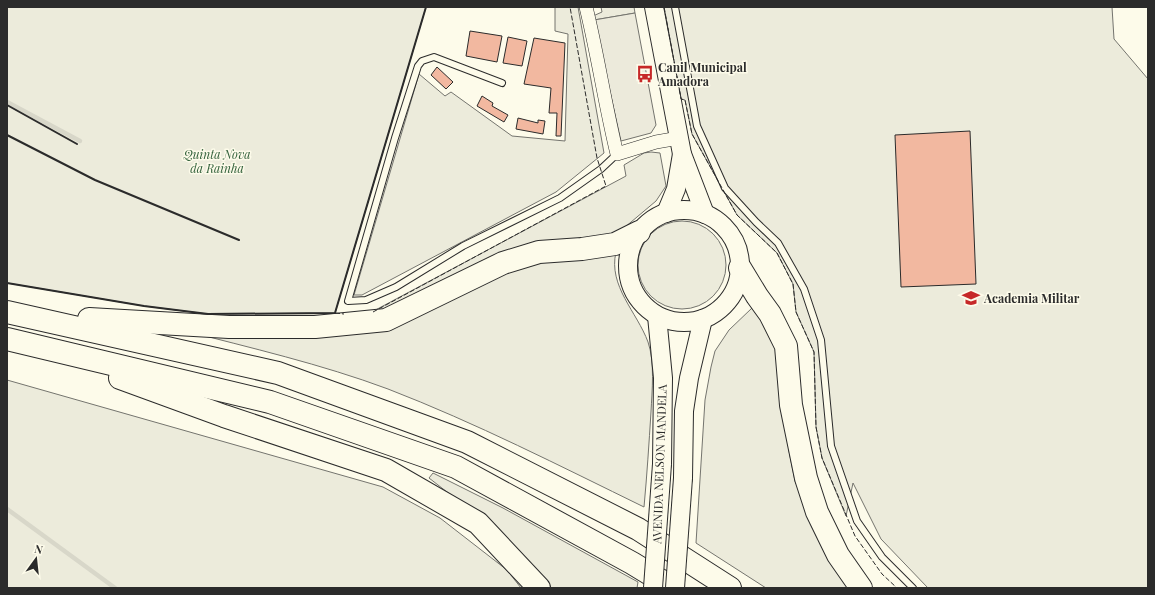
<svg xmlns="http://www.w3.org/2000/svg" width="1155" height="595" font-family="'Playfair Display',serif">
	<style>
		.green { fill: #ecebdb; stroke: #74746e }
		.parking { fill: #eceadb; stroke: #74746e }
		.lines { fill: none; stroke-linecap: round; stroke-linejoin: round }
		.stream { stroke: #d8d7c9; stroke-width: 4.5 }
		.building { fill: #f2b8a0; stroke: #2b2b2b }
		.lane-casing { stroke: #2b2b2b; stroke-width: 8 }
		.street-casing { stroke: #2b2b2b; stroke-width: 14 }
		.secondary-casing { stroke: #2b2b2b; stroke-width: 20 }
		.highway-casing { stroke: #2b2b2b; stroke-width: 24 }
		.lane { stroke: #fdfbea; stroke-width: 6 }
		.street { stroke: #fdfbea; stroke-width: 13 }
		.secondary { stroke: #fdfbea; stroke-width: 18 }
		.highway { stroke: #fdfbea; stroke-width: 22 }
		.secondary-bridge-casing { stroke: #2b2b2b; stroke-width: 20; stroke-linecap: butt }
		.secondary-bridge { stroke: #fdfbea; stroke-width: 18 }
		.fence { stroke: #2b2b2b; stroke-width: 1; stroke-dasharray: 5 2; stroke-linecap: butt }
		.wall { stroke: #2b2b2b; stroke-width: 2 }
		.labels { text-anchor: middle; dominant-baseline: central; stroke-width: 3; stroke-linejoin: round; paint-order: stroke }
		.poi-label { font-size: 12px; font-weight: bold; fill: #2b2b2b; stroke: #fdfbea; text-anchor: start }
		.park-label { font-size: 12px; font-style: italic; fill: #34623c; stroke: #fdfbea }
		.street-label { font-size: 12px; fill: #2b2b2b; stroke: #fdfbea }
	</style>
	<rect width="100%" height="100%" fill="#fdfbea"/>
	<g class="green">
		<path d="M 7,7 L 426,7 L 335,313 L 208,314 L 144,306 L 7,283 Z"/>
		<path d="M 555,7 L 578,7 L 604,153 L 556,192 L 362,295 L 354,295 L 419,74 L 445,96 L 451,92 L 512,136 L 565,141 L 568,34 L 555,31 Z"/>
		<path d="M 601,7 L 634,7 L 635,13 L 594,20 L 593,16 L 602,12 Z"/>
		<path d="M 664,7 L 1112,7 L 1114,39 L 1148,79 L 1148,588 L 928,588 L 881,539 L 853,483 L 846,516 L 822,458 L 816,427 L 814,352 L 796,312 L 793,284 L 777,253 L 737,215 L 692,134 L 685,100 L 681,99 Z"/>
		<path d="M 651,152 L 660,153 L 666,186 L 656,201 L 618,233 L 537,246 L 393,315 L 368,314 L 626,176 L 624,165 L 644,153 Z"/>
		<circle cx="682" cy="265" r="44"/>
		<path d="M 616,252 C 608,286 637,312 648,342 C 655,362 652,391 651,412 C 649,443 647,475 644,507 C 560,466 476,423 388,389 C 321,364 251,348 182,330 L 371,329 L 521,265 Z"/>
		<path d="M 752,308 L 771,334 L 776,348 L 789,451 L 795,481 L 808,511 L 853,588 L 766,588 L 696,543 L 705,400 L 711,367 L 715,351 L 729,330 Z"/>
		<path d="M 7,380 L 383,487 L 440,518 L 507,570 L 521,588 L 7,588 Z"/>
		<path d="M 433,473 L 503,508 L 638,582 L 637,588 L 549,588 L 505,537 L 429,478 Z"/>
	</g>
	<path class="parking" d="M 635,13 L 656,125 L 651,133 L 621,141 L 594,20 Z"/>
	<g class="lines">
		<g class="stream">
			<path d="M 7,102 L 80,141"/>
			<path d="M 7,509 L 115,588"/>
		</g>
	</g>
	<g class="building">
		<path d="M 470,31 L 502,36 L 497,62 L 466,56 Z"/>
		<path d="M 508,37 L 527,41 L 522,66 L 503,63 Z"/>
		<path d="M 534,38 L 565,43 L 561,136 L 556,136 L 557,113 L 549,113 L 551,88 L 524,84 Z"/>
		<path d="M 437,67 L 453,82 L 446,89 L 431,75 Z"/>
		<path d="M 482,96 L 493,103 L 492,106 L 508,115 L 504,122 L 477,106 Z"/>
		<path d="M 518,118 L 538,123 L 538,120 L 545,121 L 543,134 L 516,129 Z"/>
		<path d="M 970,131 L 976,284 L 901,287 L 895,135 Z"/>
	</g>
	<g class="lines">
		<g class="lane-casing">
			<g id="lane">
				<path d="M 675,7 L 697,126 L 707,148 L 725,188 L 756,222 L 778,243 L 804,289 L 821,340 L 831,446 L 857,521 L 882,557 L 913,588"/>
				<path d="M 502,83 L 434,57 L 422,61 L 418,66 L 395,138 L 348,301 L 366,300 L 396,287 L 463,246 L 560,198 L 601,169 L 617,154"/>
			</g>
		</g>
		<g class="street-casing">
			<path id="street" d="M 586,7 C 598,56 605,105 617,154 L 656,142 L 679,138"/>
		</g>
		<g class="secondary-casing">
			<g id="secondary">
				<path d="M 654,7 L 682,154 L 705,214"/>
				<circle cx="684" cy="266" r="56"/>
				<path d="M 666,213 L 676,189 L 682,154"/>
				<path d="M 657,316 L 663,378 L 662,464"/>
				<path d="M 683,478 L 684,411 L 689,378 L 703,319"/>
			</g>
		</g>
		<g class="highway-casing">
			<g id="highway">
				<path d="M 740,268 L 757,296 L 770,314 L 786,346 L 791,405 L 806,478 L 817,512 L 838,555 L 861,588"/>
				<path d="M 7,312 L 278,373 L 467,442 L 638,529 L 730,588"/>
				<path d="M 89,319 L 229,327 L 315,327 L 386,320 L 503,263 L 539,252 L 582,249 L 615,244 L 639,232"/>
				<path d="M 7,339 L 270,402 L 456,467 L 632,563 L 673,588"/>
				<path d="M 120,378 L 224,416 L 386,470 L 478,523 L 539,588"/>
			</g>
		</g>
		<use href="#lane" class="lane"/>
		<use href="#street" class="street"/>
		<use href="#secondary" class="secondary"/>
		<use href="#highway" class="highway"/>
		<g class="secondary-bridge-casing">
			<g id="secondary-bridge">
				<path d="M 653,588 L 662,464"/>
				<path d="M 675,588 L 683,478"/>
			</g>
		</g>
		<use href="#secondary-bridge" class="secondary-bridge"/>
		<g class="fence">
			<path d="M 664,7 L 681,99 L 685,100 L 692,134 L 737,215 L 777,253 L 793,284 L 796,312 L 814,352 L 816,427 L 822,458 L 855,536 L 882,574 L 897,588"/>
			<path d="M 373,312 L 606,186 L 597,158 L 570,7"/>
			<path d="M 335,313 L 344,314"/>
		</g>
		<g class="wall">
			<path d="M 7,105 L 77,144"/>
			<path d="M 7,135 L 95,180 L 239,240"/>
			<path d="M 7,283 L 144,306 L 208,314 L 335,313 L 426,7"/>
		</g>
	</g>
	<defs>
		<g id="bus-bare" transform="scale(1.38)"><path d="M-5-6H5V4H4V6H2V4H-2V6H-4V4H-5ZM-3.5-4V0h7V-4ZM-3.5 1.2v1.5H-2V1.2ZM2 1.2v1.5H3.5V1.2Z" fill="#c62828" stroke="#fdfbea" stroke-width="2.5" paint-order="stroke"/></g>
		<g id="university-bare" transform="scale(1.38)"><path d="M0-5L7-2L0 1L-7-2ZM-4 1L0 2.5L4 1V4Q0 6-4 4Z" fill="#c62828" stroke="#fdfbea" stroke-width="2.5" paint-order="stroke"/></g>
	</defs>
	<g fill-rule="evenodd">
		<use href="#bus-bare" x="645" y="74"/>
		<use href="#university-bare" x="971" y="298"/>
	</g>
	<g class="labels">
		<g class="poi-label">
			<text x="658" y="67">Canil Municipal<tspan x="658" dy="14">Amadora</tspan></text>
			<text x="984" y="298">Academia Militar</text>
		</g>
		<g class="park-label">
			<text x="217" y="154">Quinta Nova<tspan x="217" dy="14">da Rainha</tspan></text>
		</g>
		<g class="street-label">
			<text transform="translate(659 464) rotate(-88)">AVENIDA NELSON MANDELA</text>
		</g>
	</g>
	<rect width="1155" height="595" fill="none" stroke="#2b2b2b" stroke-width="16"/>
	<g transform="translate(36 559) rotate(15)" stroke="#fdfbea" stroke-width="3" paint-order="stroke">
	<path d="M0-3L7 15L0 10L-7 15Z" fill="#2b2b2b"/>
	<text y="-6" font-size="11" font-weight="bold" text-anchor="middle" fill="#2b2b2b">N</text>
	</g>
</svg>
